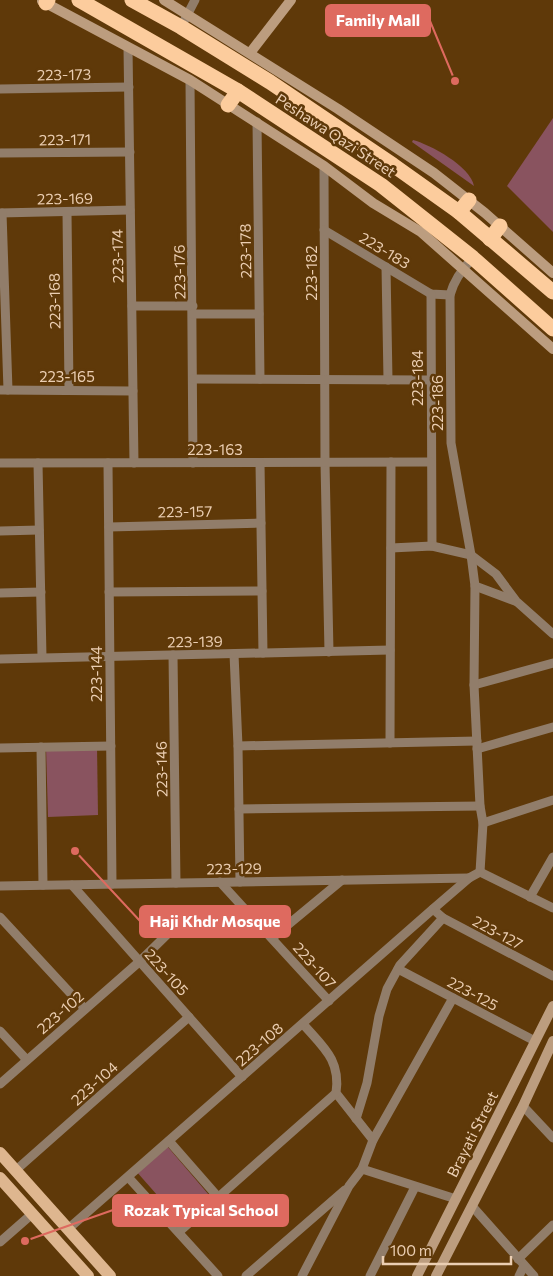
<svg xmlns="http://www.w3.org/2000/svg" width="553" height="1276" font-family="Commissioner,sans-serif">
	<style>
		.green { fill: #89535f }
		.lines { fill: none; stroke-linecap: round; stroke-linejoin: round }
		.street { stroke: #917d6a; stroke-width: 9 }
		.secondary { stroke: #bc9d7f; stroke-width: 10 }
		.primary { stroke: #deb68f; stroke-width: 12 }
		.highway { stroke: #fccc9d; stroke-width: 15 }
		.labels { text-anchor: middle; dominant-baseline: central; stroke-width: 5; stroke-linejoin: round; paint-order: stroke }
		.street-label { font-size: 15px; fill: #ebceb2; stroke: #5f3909 }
		.leader { fill: none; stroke: #de6a5f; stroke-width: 2 }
		.callout-dot { fill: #de6a5f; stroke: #5f3909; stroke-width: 2 }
		.callout { fill: #de6a5f; stroke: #de6a5f; stroke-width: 2 }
		.callout-label { font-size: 16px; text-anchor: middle; font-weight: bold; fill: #fff }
	</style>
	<rect width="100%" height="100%" fill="#5f3909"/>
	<g class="green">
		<path d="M 553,118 L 553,232 L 507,186 Z"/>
		<path d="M 413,140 C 431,145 470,166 474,186 L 412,142 Z"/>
		<path d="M 97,746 L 98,815 L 48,817 L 46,747 Z"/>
		<path d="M 167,1146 L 209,1195 L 179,1220 L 136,1171 Z"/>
	</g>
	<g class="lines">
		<g class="street">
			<path d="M 181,27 L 195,0"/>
			<path d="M 128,48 L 134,463"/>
			<path d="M 190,80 L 193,463"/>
			<path d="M 0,89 L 129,87"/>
			<path d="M 257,122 L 260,379"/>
			<path d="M 0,153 L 130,152"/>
			<path d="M 324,166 L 325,463 L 329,652"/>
			<path d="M 67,212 L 69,390"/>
			<path d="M 0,213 L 130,210"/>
			<path d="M 2,213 L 8,390"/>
			<path d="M 324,230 L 431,294 L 450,295"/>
			<path d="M 386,267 L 388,380"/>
			<path d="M 431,294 L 432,546"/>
			<path d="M 132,306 L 193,306"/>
			<path d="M 193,314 L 259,314"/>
			<path d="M 193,379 L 431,380"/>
			<path d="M 0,390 L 133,391"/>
			<path d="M 0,463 L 430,462"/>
			<path d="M 38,463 L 42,657"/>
			<path d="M 108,463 L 112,884"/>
			<path d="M 260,463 L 263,653"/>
			<path d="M 109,527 L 261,523"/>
			<path d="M 0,531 L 39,530"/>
			<path d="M 391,548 L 432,546 L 471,555 L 496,574 L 516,601 L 553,634"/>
			<path d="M 475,586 L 515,601"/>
			<path d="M 109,592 L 262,591"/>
			<path d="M 0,593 L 41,592"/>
			<path d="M 234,654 L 238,746 L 240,882"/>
			<path d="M 173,655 L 176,883"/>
			<path d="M 0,659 L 390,650"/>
			<path d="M 474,685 L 553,663"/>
			<path d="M 390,743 L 391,462"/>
			<path d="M 238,746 L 477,741"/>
			<path d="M 41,747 L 43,885"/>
			<path d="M 0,748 L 111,746"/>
			<path d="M 477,749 L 553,727"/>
			<path d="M 239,809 L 480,806"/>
			<path d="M 483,823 L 553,800"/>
			<path d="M 480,872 L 553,908"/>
			<path d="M 220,882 L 329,1001"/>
			<path d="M 72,885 L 242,1077"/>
			<path d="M 0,886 L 469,878"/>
			<path d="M 530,897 L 553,857"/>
			<path d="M 433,909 L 443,918 L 553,976"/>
			<path d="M 0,917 L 85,1009"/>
			<path d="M 272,938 L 342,880"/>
			<path d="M 398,969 L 535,1041"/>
			<path d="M 303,1024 C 323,1047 341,1060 336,1093 L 373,1140"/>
			<path d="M 0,1031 L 27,1060"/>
			<path d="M 0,1084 L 139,962 L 187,915"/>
			<path d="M 523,1106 L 553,1138"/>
			<path d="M 356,1119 L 367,1083 L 379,1016 L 387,989 L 400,965 L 443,918"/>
			<path d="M 169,1141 L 218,1197"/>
			<path d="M 362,1169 L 456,1199"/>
			<path d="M 16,1170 L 189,1017"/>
			<path d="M 128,1177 L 218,1276"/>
			<path d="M 472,1206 L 534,1276"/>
			<path d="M 68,1229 L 433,909 L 469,878 L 480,872 L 483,823 L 480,806 L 474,685 L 475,586 L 471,555 L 451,443 L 450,295 C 454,280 462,269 473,258"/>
			<path d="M 179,1232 L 336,1093"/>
			<path d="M 0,1242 L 32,1214"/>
			<path d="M 518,1259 L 553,1225"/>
			<path d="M 246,1276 L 345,1190"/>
			<path d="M 302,1276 L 349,1186 L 362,1169 L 373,1140 L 453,998"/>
			<path d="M 370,1276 L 415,1187"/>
			<path d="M 519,1276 L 524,1266"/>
		</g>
		<g class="secondary">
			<path d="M 164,0 L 338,109 L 434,173 L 485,213 L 553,273"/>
			<path d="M 42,1 L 190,80 L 324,166 L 373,203 L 421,232 L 553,349"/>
			<path d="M 250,53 L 291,0"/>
			<path d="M 417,1276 L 553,1006"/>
			<path d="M 436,1276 L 523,1106 L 553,1041"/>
		</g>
		<g class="primary">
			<path d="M 0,1153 L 110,1276"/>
			<path d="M 0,1178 L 88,1276"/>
		</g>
		<g class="highway">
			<path d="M 79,0 L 238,91 L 381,185 L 473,258 L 553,329"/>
			<path d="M 132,0 L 181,27 L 270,82 L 393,165 L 459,212 L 553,292"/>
			<path d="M 46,3 L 48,0"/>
			<path d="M 228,105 L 238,91"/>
			<path d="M 459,212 L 469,200"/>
			<path d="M 490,239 L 500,226"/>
		</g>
	</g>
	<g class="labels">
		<g class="street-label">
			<text transform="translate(64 74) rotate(-1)">223-173</text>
			<text transform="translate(336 135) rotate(33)">Peshawa Qazi Street</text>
			<text transform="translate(65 139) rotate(-1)">223-171</text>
			<text transform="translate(65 198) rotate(-1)">223-169</text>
			<text transform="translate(385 250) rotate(31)">223-183</text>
			<text transform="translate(245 251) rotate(-91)">223-178</text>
			<text transform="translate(117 256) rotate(-91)">223-174</text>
			<text transform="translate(179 272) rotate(-91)">223-176</text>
			<text transform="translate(311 273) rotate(-90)">223-182</text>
			<text transform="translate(54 301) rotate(-91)">223-168</text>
			<text x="67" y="376">223-165</text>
			<text transform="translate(417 378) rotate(-90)">223-184</text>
			<text transform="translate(437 403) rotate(-90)">223-186</text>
			<text x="215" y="449">223-163</text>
			<text transform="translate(185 511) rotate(-1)">223-157</text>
			<text transform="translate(195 641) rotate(-1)">223-139</text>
			<text transform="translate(96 674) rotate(-90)">223-144</text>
			<text transform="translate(161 769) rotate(-91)">223-146</text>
			<text transform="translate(234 868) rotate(-1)">223-129</text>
			<text transform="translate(498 932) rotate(28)">223-127</text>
			<text transform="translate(315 965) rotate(48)">223-107</text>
			<text transform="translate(167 972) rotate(48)">223-105</text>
			<text transform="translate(473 993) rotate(28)">223-125</text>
			<text transform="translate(60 1012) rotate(-41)">223-102</text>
			<text transform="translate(259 1044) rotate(-41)">223-108</text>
			<text transform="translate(94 1083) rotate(-42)">223-104</text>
			<text transform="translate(472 1134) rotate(-63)">Brayati Street</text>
		</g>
	</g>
	<path class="leader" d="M455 81L430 21M75 851L140 921M25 1241L113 1210"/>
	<g class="callout-dot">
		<circle cx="455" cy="81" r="5"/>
		<circle cx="75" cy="851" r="5"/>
		<circle cx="25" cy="1241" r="5"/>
	</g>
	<g class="callout">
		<rect x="326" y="5" width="104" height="31" rx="5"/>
		<rect x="140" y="906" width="150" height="31" rx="5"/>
		<rect x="113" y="1195" width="175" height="31" rx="5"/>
	</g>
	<g class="callout-label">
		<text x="378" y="26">Family Mall</text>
		<text x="215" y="927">Haji Khdr Mosque</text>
		<text x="201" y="1216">Rozak Typical School</text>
	</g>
	<path d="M383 1256v8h128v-8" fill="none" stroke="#ebceb2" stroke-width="2.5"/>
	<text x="390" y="1256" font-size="15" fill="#ebceb2" stroke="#5f3909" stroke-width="4" paint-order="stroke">100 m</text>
</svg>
